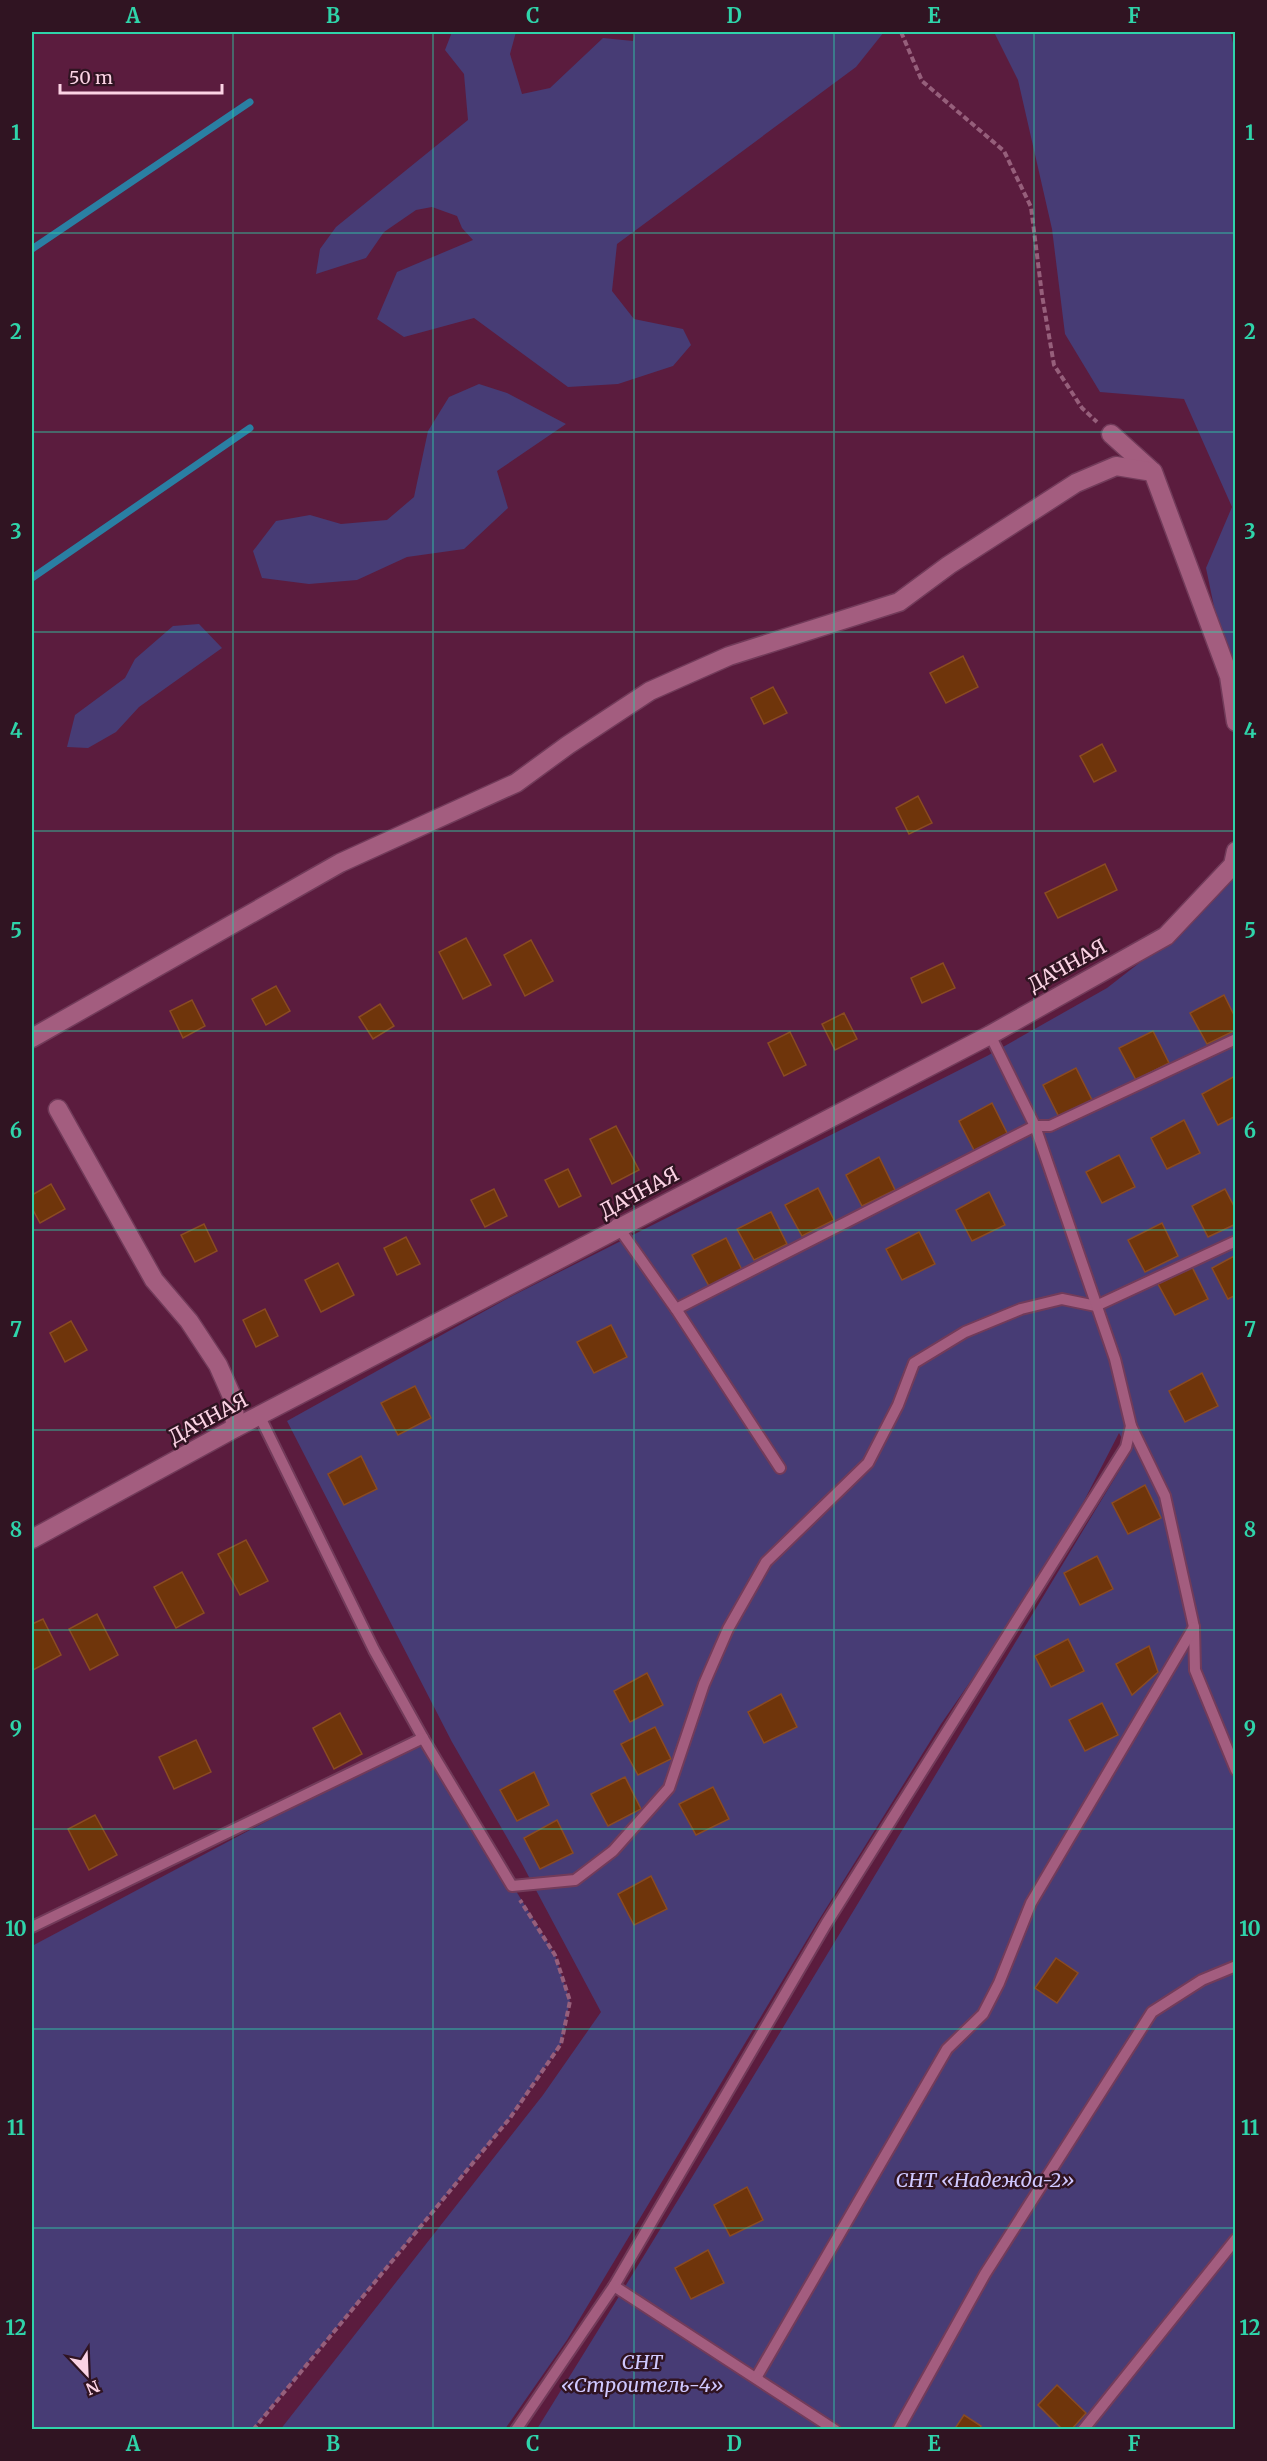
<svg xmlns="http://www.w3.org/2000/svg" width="1267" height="2461" font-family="Merriweather,serif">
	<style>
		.green { fill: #473c75 }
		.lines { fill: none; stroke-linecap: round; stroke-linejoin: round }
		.stream { stroke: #2a7fa3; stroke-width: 7 }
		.building { fill: #6f350b; stroke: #8a4b23; stroke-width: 1.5 }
		.lane-casing { stroke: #723b5a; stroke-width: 14 }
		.street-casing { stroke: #723b5a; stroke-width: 21 }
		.path { stroke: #965f7b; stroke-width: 4; stroke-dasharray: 6 3; stroke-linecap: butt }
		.lane { stroke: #a35d7f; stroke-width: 10 }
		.street { stroke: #a35d7f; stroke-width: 18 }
		.grid { fill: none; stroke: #2fd4aa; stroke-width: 1.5; stroke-opacity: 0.55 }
		.labels { text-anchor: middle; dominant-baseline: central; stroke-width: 5; stroke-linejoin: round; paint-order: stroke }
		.street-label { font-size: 20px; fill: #fbd3e4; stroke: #301422 }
		.park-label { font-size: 20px; font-style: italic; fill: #cfc8ff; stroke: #301422 }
		.neatline { fill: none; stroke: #2fd4aa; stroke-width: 2 }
		.grid-label { font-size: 20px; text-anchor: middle; font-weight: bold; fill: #2fd4aa }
	</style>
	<rect width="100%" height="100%" fill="#5b1c3e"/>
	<g class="green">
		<path d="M 452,32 L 516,32 L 510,54 L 522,94 L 550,88 L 603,38 L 633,41 L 635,32 L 884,32 L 856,67 L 617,244 L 612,291 L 634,319 L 683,329 L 691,345 L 673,366 L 618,384 L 568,387 L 474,318 L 404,337 L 377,319 L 397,272 L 473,240 L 462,228 L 457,216 L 432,207 L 416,210 L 384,232 L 366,258 L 316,274 L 320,249 L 336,227 L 468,120 L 464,74 L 445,50 Z"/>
		<path d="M 994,32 L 1230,32 L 1236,54 L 1235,695 L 1222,645 L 1206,568 L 1232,507 L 1184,399 L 1100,392 L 1065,334 L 1052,229 L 1018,80 Z"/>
		<path d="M 479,384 L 507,393 L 566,424 L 497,471 L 508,508 L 464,549 L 407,557 L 357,580 L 309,584 L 262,578 L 253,551 L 276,521 L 310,515 L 341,524 L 387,520 L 414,497 L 428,431 L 449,397 Z"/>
		<path d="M 199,624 L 222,648 L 139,707 L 116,732 L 88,748 L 67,747 L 75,715 L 125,678 L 135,659 L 173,626 Z"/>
		<path d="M 1235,848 L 1235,2429 L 537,2429 C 738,2106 932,1779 1130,1453 L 1119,1433 L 1051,1565 L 941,1724 L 817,1923 L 567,2340 L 505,2429 L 280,2430 L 543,2095 L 601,2012 L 521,1862 L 452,1742 L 287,1421 L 512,1296 L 987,1056 L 1107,988 L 1188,925 Z"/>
		<path d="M 423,1738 L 555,1955 L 570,2001 L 561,2044 L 510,2118 L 253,2429 L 32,2430 L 32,1946 Z"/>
	</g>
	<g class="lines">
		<g class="stream">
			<path d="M 32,249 L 250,102"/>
			<path d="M 32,578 L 250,428"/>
		</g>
	</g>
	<g class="building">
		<path d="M 963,656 L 978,687 L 946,703 L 930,673 Z"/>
		<path d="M 773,687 L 787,713 L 764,724 L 751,698 Z"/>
		<path d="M 1102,744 L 1116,771 L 1094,782 L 1080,756 Z"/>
		<path d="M 918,796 L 932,823 L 909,834 L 896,808 Z"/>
		<path d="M 1105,864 L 1117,890 L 1058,918 L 1045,893 Z"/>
		<path d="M 466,938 L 491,985 L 463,999 L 439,952 Z"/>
		<path d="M 531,940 L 553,981 L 525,996 L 504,955 Z"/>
		<path d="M 943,963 L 955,988 L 922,1003 L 911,978 Z"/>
		<path d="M 276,986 L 290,1011 L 266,1025 L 252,999 Z"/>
		<path d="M 1224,995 L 1236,1019 L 1236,1030 L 1207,1044 L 1190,1013 Z"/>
		<path d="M 192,1000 L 205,1026 L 183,1038 L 170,1011 Z"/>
		<path d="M 380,1004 L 394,1026 L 373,1039 L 359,1017 Z"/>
		<path d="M 844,1013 L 857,1039 L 835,1050 L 822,1024 Z"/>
		<path d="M 1153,1031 L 1169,1063 L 1136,1080 L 1119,1048 Z"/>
		<path d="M 790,1032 L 806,1065 L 784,1076 L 768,1043 Z"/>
		<path d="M 1076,1068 L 1092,1100 L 1059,1117 L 1043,1085 Z"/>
		<path d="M 1235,1076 L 1236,1116 L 1218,1125 L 1202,1094 Z"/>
		<path d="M 992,1103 L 1008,1135 L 975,1152 L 959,1121 Z"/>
		<path d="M 1184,1120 L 1200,1153 L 1167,1169 L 1151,1138 Z"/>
		<path d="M 616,1126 L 639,1170 L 612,1184 L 590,1139 Z"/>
		<path d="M 1119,1155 L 1135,1187 L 1102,1203 L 1086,1172 Z"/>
		<path d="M 879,1157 L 895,1190 L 862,1206 L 846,1175 Z"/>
		<path d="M 568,1169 L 581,1196 L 559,1207 L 545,1180 Z"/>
		<path d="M 51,1184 L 65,1209 L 40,1223 L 32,1208 L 32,1195 Z"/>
		<path d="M 818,1188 L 834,1220 L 802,1236 L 785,1205 Z"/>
		<path d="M 494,1189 L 507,1216 L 485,1227 L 471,1200 Z"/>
		<path d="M 1225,1189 L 1236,1210 L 1236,1224 L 1208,1237 L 1192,1206 Z"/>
		<path d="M 989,1192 L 1005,1225 L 972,1241 L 956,1210 Z"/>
		<path d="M 771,1212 L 787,1244 L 754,1260 L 737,1229 Z"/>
		<path d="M 1162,1223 L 1178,1256 L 1145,1272 L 1128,1240 Z"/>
		<path d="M 204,1224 L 217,1251 L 195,1262 L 181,1235 Z"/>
		<path d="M 919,1232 L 935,1264 L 902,1280 L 886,1249 Z"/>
		<path d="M 406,1237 L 420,1264 L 397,1275 L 384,1248 Z"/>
		<path d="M 726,1238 L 742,1270 L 709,1286 L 692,1255 Z"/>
		<path d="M 1236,1255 L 1236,1295 L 1228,1299 L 1212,1268 Z"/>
		<path d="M 338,1263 L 354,1295 L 321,1312 L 305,1280 Z"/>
		<path d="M 1192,1267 L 1208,1299 L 1175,1315 L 1158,1284 Z"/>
		<path d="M 265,1309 L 278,1336 L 256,1347 L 243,1320 Z"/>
		<path d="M 71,1321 L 87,1350 L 65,1362 L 50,1333 Z"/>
		<path d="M 611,1325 L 627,1357 L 594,1373 L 577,1342 Z"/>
		<path d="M 1202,1373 L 1218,1406 L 1185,1422 L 1169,1391 Z"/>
		<path d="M 415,1386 L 431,1418 L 398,1435 L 381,1403 Z"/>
		<path d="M 361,1456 L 377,1489 L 344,1505 L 328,1474 Z"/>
		<path d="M 1145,1485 L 1161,1518 L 1128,1534 L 1112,1503 Z"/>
		<path d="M 246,1540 L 268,1581 L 240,1595 L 218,1554 Z"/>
		<path d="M 1097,1556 L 1113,1589 L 1080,1605 L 1064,1573 Z"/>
		<path d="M 182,1572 L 204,1613 L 176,1628 L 154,1587 Z"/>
		<path d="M 97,1614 L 118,1655 L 90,1670 L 69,1629 Z"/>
		<path d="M 43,1619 L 61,1655 L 33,1670 L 32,1624 Z"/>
		<path d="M 1068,1639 L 1084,1671 L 1051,1687 L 1035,1656 Z"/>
		<path d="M 1149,1646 L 1158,1672 L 1132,1695 L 1116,1664 Z"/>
		<path d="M 647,1673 L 663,1705 L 630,1722 L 614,1691 Z"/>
		<path d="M 781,1694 L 797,1727 L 764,1743 L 748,1712 Z"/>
		<path d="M 1102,1703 L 1118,1735 L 1085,1751 L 1069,1720 Z"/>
		<path d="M 340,1713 L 362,1754 L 334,1769 L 313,1728 Z"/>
		<path d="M 655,1727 L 671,1759 L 638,1775 L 621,1744 Z"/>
		<path d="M 196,1740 L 211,1772 L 174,1789 L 159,1757 Z"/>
		<path d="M 534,1772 L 549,1805 L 517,1821 L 500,1790 Z"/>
		<path d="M 625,1777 L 641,1809 L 608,1826 L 591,1794 Z"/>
		<path d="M 713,1787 L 729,1819 L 696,1835 L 679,1804 Z"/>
		<path d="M 95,1815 L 117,1855 L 89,1870 L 68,1829 Z"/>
		<path d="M 557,1820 L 573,1853 L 540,1869 L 524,1838 Z"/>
		<path d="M 651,1876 L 667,1909 L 634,1925 L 618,1894 Z"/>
		<path d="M 1056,1958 L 1078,1973 L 1057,2003 L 1035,1988 Z"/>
		<path d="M 747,2187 L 763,2220 L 730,2236 L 714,2205 Z"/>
		<path d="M 708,2250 L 724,2283 L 691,2299 L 675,2268 Z"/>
		<path d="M 1057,2385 L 1086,2413 L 1071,2430 L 1063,2430 L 1038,2405 Z"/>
		<path d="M 964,2415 L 981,2426 L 979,2430 L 954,2430 Z"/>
	</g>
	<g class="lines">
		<g class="lane-casing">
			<g id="lane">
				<path d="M 616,1224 L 676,1309 L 780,1468"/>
				<path d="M 676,1309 L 1035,1126 L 1050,1126 L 1236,1039"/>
				<path d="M 259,1415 L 374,1650 L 423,1738 L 512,1886 L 575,1880 L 613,1851 L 669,1788 L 704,1684 L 728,1629 L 766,1562 L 868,1463 L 898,1405 L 914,1363 L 965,1332 L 1021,1309 L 1062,1299 L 1096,1306 L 1236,1241"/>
				<path d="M 1131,1426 L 1165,1496 L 1194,1627 L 1195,1670 L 1236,1770"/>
				<path d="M 32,1927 L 423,1738"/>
				<path d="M 614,2286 L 835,2430"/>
				<path d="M 756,2378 L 947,2049 L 983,2014 L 999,1983 L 1031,1903 L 1194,1627"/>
				<path d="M 516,2430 L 614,2286 L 826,1924 L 1126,1447 L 1131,1426 L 1115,1359 L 1035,1126 L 990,1035"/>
				<path d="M 898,2430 L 985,2274 L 1152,2012 L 1202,1980 L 1236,1966"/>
				<path d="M 1083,2430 L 1236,2239"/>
			</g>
		</g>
		<g class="street-casing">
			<g id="street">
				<path d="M 1111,434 L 1152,471"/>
				<path d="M 32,1038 L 340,863 L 516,783 L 568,745 L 650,691 L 729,656 L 899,602 L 949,565 L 1076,483 L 1116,466 L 1153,472 L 1229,676 L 1236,722"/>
				<path d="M 58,1109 L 154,1280 L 189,1321 L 218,1365 L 234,1401 L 235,1428"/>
				<path d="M 32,1539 L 235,1428 L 990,1035 L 1166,936 L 1233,865 L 1236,851"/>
			</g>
		</g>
		<g class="path">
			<path d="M 901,32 L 922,81 L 1004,151 L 1031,207 L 1042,295 L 1054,365 L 1082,408 L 1097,422"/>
			<path d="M 253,2430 L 510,2118 L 561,2044 L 570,2001 L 555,1955 L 520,1900"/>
		</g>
		<use href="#lane" class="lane"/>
		<use href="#street" class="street"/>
	</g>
	<path class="grid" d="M 233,32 L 233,2430M 433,32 L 433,2430M 634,32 L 634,2430M 834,32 L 834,2430M 1034,32 L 1034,2430M 32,233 L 1236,233M 32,432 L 1236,432M 32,632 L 1236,632M 32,831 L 1236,831M 32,1031 L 1236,1031M 32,1230 L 1236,1230M 32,1430 L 1236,1430M 32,1630 L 1236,1630M 32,1829 L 1236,1829M 32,2029 L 1236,2029M 32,2228 L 1236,2228"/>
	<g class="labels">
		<g class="street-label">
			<text transform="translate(1067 965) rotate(-29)">ДАЧНАЯ</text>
			<text transform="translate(639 1192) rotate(-28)">ДАЧНАЯ</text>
			<text transform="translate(208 1418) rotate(-28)">ДАЧНАЯ</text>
		</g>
		<g class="park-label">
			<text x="985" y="2179">СНТ «Надежда-2»</text>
			<text x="642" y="2361">СНТ<tspan x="642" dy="23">«Строитель-4»</tspan></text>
		</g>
	</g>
	<rect width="1267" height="2461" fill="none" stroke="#301422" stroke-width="66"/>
	<g transform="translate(87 2374) rotate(157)" stroke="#301422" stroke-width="4.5" paint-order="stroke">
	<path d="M0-4.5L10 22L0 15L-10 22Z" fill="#fbd3e4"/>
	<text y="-9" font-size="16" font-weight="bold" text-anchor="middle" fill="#fbd3e4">N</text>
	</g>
	<path d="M60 84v9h162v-9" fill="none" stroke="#fbd3e4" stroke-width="3"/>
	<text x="69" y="84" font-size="18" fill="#fbd3e4" stroke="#301422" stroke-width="4.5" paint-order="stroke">50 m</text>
	<rect x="33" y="33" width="1201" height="2395" class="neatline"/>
	<g class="grid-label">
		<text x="133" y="23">A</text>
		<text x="333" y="23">B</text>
		<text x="533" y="23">C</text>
		<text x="734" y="23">D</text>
		<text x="934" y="23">E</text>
		<text x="1134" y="23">F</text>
		<text x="16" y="140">1</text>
		<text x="1250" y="140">1</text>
		<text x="16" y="339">2</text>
		<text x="1250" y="339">2</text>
		<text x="16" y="539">3</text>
		<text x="1250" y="539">3</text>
		<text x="16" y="738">4</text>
		<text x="1250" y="738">4</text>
		<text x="16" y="938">5</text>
		<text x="1250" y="938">5</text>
		<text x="16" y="1138">6</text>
		<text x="1250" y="1138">6</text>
		<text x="16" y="1337">7</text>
		<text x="1250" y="1337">7</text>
		<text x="16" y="1537">8</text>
		<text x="1250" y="1537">8</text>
		<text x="16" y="1736">9</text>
		<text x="1250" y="1736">9</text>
		<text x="16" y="1936">10</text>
		<text x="1250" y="1936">10</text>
		<text x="16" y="2135">11</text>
		<text x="1250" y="2135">11</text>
		<text x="16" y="2335">12</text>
		<text x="1250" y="2335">12</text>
		<text x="133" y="2451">A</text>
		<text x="333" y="2451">B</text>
		<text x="533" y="2451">C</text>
		<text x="734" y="2451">D</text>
		<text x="934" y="2451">E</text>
		<text x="1134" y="2451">F</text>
	</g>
</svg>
